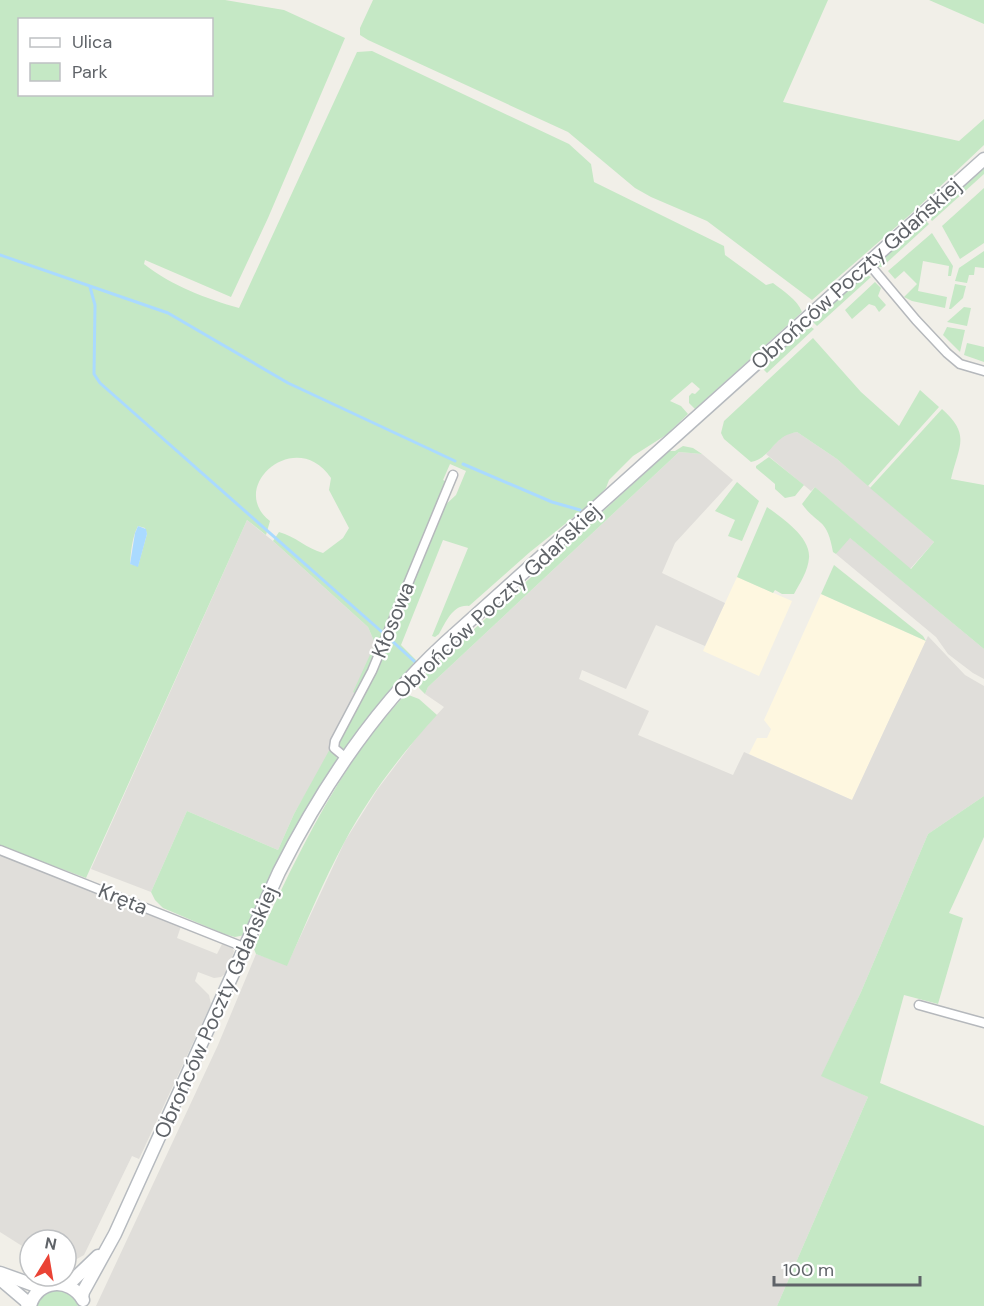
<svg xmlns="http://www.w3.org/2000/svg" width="984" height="1306" font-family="'DM Sans',sans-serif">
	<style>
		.commercial { fill: #fef7e0 }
		.industrial { fill: #e0deda }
		.green { fill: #c5e8c5; fill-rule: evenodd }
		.water { fill: #aadaff }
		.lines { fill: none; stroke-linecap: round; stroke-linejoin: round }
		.stream { stroke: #aadaff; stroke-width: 3 }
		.street-casing { stroke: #b5b8bc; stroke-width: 11 }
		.secondary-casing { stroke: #b6babf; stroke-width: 15 }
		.street { stroke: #fff; stroke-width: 8 }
		.secondary { stroke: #fff; stroke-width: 12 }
		.labels { text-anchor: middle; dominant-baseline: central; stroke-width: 4.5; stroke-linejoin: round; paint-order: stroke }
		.street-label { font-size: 21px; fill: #5f6368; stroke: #fff }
	</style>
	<rect width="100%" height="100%" fill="#f1efe8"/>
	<g class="commercial">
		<path d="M 737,577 L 792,601 L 759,676 L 703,651 Z"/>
		<path d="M 821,594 L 926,641 L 852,800 L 749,754 L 757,738 L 767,738 L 771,729 L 764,720 Z"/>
	</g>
	<g class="industrial">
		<path d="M 797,432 L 837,459 L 934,542 L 910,569 L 815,487 L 811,491 L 766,454 L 784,434 Z"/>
		<path d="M 679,452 L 702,454 L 733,480 L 675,543 L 662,573 L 725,603 L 705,646 L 656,625 L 626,689 L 582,670 L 579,679 L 649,711 L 638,735 L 733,775 L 744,752 L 852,800 L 928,636 L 965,675 L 984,686 L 984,796 L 928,834 L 861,992 L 822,1075 L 868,1097 L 777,1306 L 96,1306 L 218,1045 L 256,954 L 287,965 L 345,841 L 377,790 L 420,733 L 444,707 L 425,694 L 428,687 Z"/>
		<path d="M 247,520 L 273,541 L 368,627 L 374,641 L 374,646 L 356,694 L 335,733 L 330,752 L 294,814 L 278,850 L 187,811 L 151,892 L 91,869 Z"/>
		<path d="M 849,537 L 984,649 L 984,679 L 973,673 L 948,654 L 936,637 L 836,554 Z"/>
		<path d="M 0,855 L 181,926 L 177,938 L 217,954 L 222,944 L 232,948 L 234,951 L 226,973 L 221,977 L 214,978 L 198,972 L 195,981 L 209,995 L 211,1004 L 139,1159 L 132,1156 L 84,1255 L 66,1265 L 66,1240 L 30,1240 L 30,1251 L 0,1232 Z"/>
	</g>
	<g class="green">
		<path d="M 0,0 L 225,0 L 284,10 L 345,38 L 268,218 L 231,297 L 145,260 L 144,264 C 170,285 207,299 239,308 L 357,52 L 372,51 L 569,144 L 591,164 L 594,182 L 724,246 L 725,255 L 766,285 L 773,283 C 783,291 797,299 802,312 L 695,409 L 689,403 L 689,396 L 692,393 L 695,394 L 700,389 L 692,382 L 670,401 L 681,406 L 688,414 L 666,435 L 633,456 L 609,480 L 606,488 L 595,500 L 530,552 L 469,606 C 453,604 446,622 439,634 L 435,637 L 432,636 L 468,548 L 443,540 L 401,645 L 416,660 L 344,750 L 338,744 L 341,734 L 373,676 L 442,508 L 456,495 L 466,471 L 450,464 L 443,480 L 447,482 L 369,673 L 335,733 L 356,694 L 353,692 L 374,646 L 374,641 L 368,627 L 273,541 L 279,532 C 295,536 307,549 323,553 L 343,538 L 349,528 L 329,490 L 331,478 C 296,426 226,487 270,521 L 266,535 L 247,520 L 86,878 L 0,846 ZM 20,20 L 212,20 L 212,94 L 20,94 ZM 138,526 L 145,528 L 147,534 L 138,566 L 130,564 C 131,552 132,537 138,526 Z"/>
		<path d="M 373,0 L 828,0 L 783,102 L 959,141 L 984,119 L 984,145 L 913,212 L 812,300 L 707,221 L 651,197 L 635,188 L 568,132 L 368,40 L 360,35 L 360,28 Z"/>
		<path d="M 929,0 L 984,0 L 984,24 Z"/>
		<path d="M 984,166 L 984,174 L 932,221 L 928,216 Z"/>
		<path d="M 984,188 L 984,243 L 960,259 L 942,226 Z"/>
		<path d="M 924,219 L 929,224 L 882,267 L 877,267 L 878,262 Z"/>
		<path d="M 932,233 L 953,266 L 951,276 L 948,276 L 949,266 L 923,261 L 918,291 L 947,297 L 945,308 L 912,301 L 904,297 L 917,284 L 904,271 L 895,279 L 888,271 Z"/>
		<path d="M 984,251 L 984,268 L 975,267 L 974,275 L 969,275 L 967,283 L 955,281 L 959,268 Z"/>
		<path d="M 865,274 L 871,277 L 817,326 L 812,321 Z"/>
		<path d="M 875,282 L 881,288 L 878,296 L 886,305 L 879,312 L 875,306 L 869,304 L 852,319 L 845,310 Z"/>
		<path d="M 955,284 L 966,286 L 963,298 L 951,309 L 949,309 Z"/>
		<path d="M 964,307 L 971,308 L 967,326 L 947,322 Z"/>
		<path d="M 808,325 L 814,329 L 767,373 L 764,370 L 773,358 Z"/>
		<path d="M 947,327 L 965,330 L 960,352 L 943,335 Z"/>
		<path d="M 813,338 L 861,392 L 899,426 L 920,390 L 939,407 L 868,486 L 837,459 L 797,432 C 772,436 774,456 751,462 L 724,439 L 721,433 L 724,421 Z"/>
		<path d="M 967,343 L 984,347 L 984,362 L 964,355 Z"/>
		<path d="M 942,409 C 971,435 959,445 951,479 L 984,485 L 984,649 L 850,538 L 836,554 L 833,552 C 827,517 818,526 802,504 L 815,487 L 911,569 L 934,542 L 870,488 Z"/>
		<path d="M 683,446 L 693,448 L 702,454 L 679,452 L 428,687 L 425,694 L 419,688 L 419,681 L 424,675 L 669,451 L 675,451 Z"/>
		<path d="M 769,457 L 804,485 L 795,496 L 785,498 L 775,489 L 775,484 L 756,468 L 756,466 Z"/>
		<path d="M 737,482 L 759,501 L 742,541 L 728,536 L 735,520 L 715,511 Z"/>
		<path d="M 767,507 C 782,518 811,537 809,558 C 808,571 800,583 794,594 L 782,594 L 775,590 L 773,593 L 737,577 Z"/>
		<path d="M 834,565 L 923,636 L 926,641 L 821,594 Z"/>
		<path d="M 406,694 L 419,699 L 437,715 C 402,753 369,796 345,841 C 323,881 306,924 287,966 L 256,954 L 254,949 L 257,941 C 298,854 339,765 406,694 Z"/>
		<path d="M 331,747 L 338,760 L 245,935 L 235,937 L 224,934 L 163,908 L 155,900 L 151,892 L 187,811 L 278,850 L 294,814 Z"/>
		<path d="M 984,796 L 984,837 L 949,913 L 963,918 L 938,1004 L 904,995 L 880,1083 L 984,1126 L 984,1306 L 777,1306 L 868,1097 L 821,1076 L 861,992 L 928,834 Z"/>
		<path d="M 60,1289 L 72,1295 L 78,1306 L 36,1306 C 41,1295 47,1290 60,1289 Z"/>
	</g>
	<path class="water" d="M 138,526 L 146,529 L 147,534 L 138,567 L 130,564 L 135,533 Z"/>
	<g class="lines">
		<g class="stream">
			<path d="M 0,255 L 168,313 L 288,383 L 455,461"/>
			<path d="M 90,287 L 95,305 L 94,374 L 100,383 L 382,632"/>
			<path d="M 463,464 L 552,502 L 580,510"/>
			<path d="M 391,640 L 415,662"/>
		</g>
		<g class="street-casing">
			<g id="street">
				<path d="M 869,264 L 916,320 L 947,353 L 960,364 L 984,371"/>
				<path d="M 346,758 L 334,748 L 335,741 L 372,671 L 453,475"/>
				<path d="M 0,850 L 246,948"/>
				<path d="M 919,1005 L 984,1023"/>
			</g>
		</g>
		<g class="secondary-casing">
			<g id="secondary">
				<path d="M 0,1273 L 42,1288"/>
				<path d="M 0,1279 L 26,1301 L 28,1306"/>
				<path d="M 63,1284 L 71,1282 L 98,1256"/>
				<path d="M 82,1298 L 83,1292 L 115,1234 L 279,872 C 322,787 374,708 445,643 L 984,159"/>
				<path d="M 30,1306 C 37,1279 70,1277 83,1300"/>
			</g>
		</g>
		<use href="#street" class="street"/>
		<use href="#secondary" class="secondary"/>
	</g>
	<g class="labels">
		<g class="street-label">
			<text transform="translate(856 274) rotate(-42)">Obrońców Poczty Gdańskiej</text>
			<text transform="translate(497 601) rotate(-43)">Obrońców Poczty Gdańskiej</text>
			<text transform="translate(393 620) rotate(-68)">Kłosowa</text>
			<text transform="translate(123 899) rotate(22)">Kręta</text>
			<text transform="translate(216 1012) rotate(-66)">Obrońców Poczty Gdańskiej</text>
		</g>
	</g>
	<rect x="18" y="18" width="195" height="78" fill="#ffffff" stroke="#bfc1c3" stroke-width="1.5"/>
	<rect x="30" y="38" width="30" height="9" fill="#ffffff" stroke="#bfc1c3" stroke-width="1.5"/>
	<text x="72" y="48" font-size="18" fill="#5f6368">Ulica</text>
	<rect x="30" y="63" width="30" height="18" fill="#c5e8c5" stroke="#bfc1c3" stroke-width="1.5"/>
	<text x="72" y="78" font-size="18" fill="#5f6368">Park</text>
	<g transform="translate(48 1258) rotate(11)"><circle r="28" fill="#ffffff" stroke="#bfc1c3" stroke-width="1.5"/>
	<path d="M0-4.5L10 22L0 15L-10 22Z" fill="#ea4335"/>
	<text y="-9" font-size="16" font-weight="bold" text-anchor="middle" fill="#5f6368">N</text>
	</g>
	<path d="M774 1276v9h146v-9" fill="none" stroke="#5f6368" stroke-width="3"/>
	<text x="783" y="1276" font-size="18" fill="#5f6368" stroke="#ffffff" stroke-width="4.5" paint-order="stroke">100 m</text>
</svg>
